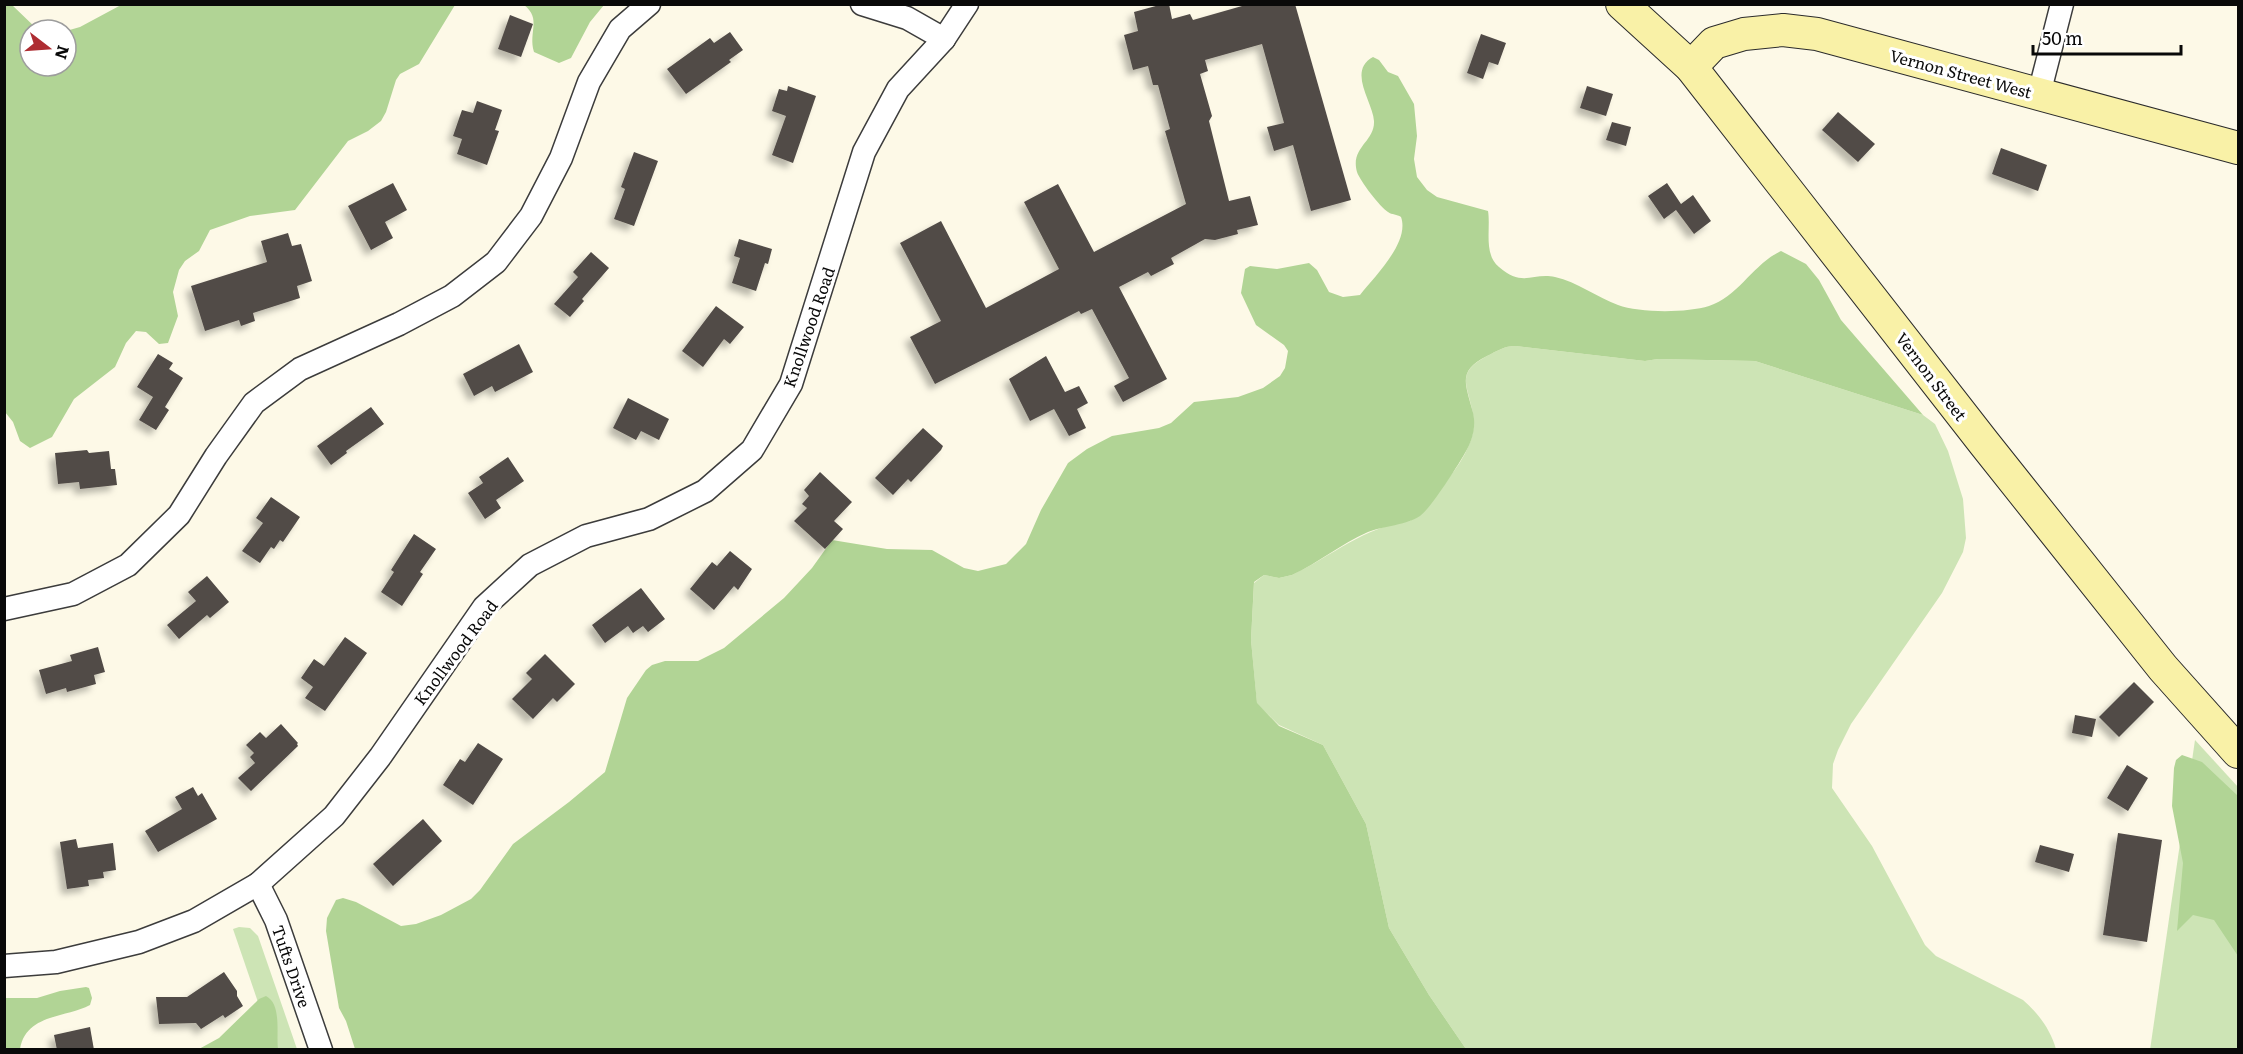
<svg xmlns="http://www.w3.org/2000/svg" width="2243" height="1054" font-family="Literata,serif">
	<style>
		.green { fill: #cde4b5 }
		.forest { fill: #b1d495 }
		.building { fill: #514b47; filter: url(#shadow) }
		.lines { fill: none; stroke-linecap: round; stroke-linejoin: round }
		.street-casing { stroke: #3c3c3c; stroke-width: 25 }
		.secondary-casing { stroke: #2b2b2b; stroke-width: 34 }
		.street { stroke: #fff; stroke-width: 22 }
		.secondary { stroke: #f9f1a7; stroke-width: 32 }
		.labels { text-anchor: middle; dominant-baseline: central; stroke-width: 6; stroke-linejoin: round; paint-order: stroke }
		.street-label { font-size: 16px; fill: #090909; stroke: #fff }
	</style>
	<defs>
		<filter id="shadow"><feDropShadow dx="-5.5" dy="5.5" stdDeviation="3" flood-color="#0004"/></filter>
	</defs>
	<rect width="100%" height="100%" fill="#fdf9e7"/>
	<g class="green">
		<path d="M 1516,346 L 1645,361 L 1658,359 L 1755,361 L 1923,415 L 1935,424 L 1948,451 L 1963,499 L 1966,538 L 1963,552 L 1942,593 L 1851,724 L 1838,750 L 1833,764 L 1832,788 L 1872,846 L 1925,945 L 1936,956 L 2023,1000 C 2039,1014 2050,1029 2056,1049 L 1466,1049 L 1429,995 L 1389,928 L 1366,824 L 1323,745 L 1279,725 L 1257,704 L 1251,640 L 1254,583 L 1264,575 L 1279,578 L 1292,575 C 1332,556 1365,526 1410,521 C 1431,498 1457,474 1469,445 C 1474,434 1475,421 1472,409 C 1466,382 1457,372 1487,356 C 1497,351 1504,346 1516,346 Z"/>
		<path d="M 2195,740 L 2238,787 L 2238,1049 L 2150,1050 Z"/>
		<path d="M 239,927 L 250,928 L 258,936 L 297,1049 L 274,1049 L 233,929 Z"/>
	</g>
	<g class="forest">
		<path d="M 4,5 L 12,5 L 38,30 L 30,30 L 30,66 L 66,66 L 66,31 L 80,27 L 121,5 L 455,5 L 419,64 L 400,74 L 396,80 L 386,112 L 381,121 L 368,131 L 348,141 L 295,210 L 250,216 L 210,230 L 199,251 L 185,261 L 179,270 L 173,292 L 178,316 L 168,343 L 159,344 L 146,332 L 136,331 L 126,343 L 115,367 L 74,399 L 52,437 L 30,448 L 20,441 L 13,422 L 5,412 Z"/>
		<path d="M 524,5 L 604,5 L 590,22 L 571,58 L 559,63 L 534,52 C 528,32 542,19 524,5 Z"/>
		<path d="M 1373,57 L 1379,60 L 1388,72 L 1398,76 L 1414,104 L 1417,136 L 1414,159 L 1417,177 L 1427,190 L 1437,197 L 1488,211 C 1491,228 1483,254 1499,267 C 1523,288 1533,272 1555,277 C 1577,282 1597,297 1618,305 C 1639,313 1687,313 1709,306 C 1739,296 1753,264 1781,251 L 1806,264 L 1819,280 L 1841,320 L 1923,415 L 1755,361 L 1658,359 L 1645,361 L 1516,346 C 1504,346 1497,351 1487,356 C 1458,371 1465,382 1472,409 C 1477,424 1473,440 1465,453 C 1457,467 1431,508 1420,516 C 1407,525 1383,526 1368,532 C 1341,544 1318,563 1292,575 L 1279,578 L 1264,575 L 1254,582 L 1251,640 L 1257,703 L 1279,726 L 1323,745 L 1366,824 L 1389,928 L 1429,995 L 1466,1049 L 355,1049 L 346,1021 L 339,1008 L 326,931 L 327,918 L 336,900 L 343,898 L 356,902 L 401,926 L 416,924 L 441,915 L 471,899 L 480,890 L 513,844 L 569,802 L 605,772 L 627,698 L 646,670 L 652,665 L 665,661 L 698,661 L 724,648 L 784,598 L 812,568 L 832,540 L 887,549 L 932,550 L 964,568 L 978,571 L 1006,564 L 1026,544 L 1041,510 L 1068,463 L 1087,449 L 1112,436 L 1159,428 L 1171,423 L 1194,402 L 1238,397 L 1263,388 L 1280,376 L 1285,368 L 1288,351 L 1284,345 L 1256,325 L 1241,293 L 1245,269 L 1250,266 L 1277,269 L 1309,263 L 1317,270 L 1329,292 L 1343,297 L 1360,295 C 1375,276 1410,242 1401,217 C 1397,214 1392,215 1388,212 C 1380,207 1360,181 1357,172 C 1350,147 1375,142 1374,121 C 1373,102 1347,71 1373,57 Z"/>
		<path d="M 2182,755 L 2202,762 L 2238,796 L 2238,956 L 2214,920 L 2193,915 L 2177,931 L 2183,863 L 2172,806 L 2174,768 L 2176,760 Z"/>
		<path d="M 86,987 L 89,988 L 92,998 L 90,1005 C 65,1018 26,1014 20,1049 L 5,1049 L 5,998 L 37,998 L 60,991 Z"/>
		<path d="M 266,996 C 282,1004 276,1034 278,1049 L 199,1049 L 219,1038 L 259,999 Z"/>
	</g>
	<g class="building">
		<path d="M 1163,4 L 1169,4 L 1172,19 L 1190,14 L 1193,20 L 1249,4 L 1295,4 L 1351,200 L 1311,211 L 1293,145 L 1274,151 L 1267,127 L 1284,123 L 1262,44 L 1205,60 L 1208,71 L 1200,74 L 1212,116 L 1209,121 L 1229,201 L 1250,196 L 1258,225 L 1237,230 L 1238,234 L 1215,240 L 1205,239 L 1171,258 L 1174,264 L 1151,276 L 1148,272 L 1119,287 L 1167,379 L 1123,402 L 1114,386 L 1129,378 L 1092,309 L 1081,314 L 1079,311 L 935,384 L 910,337 L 941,321 L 900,243 L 941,221 L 986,308 L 1059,269 L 1024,202 L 1058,184 L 1094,252 L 1186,204 L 1165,131 L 1170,129 L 1158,85 L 1153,85 L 1148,66 L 1133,70 L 1124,35 L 1138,31 L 1134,12 Z"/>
		<path d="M 510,15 L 533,24 L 521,57 L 498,49 Z"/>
		<path d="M 730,32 L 743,50 L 729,60 L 731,62 L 686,94 L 667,69 L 710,38 L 714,43 Z"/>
		<path d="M 1481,34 L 1506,43 L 1498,65 L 1489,62 L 1483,79 L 1467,73 Z"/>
		<path d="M 788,86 L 816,96 L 793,163 L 772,155 L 786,116 L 772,111 L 779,89 L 787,91 Z"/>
		<path d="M 1587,86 L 1613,94 L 1606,116 L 1580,108 Z"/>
		<path d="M 477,101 L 502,110 L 495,130 L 499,131 L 487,165 L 457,154 L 462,139 L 453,136 L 462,110 L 473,113 Z"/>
		<path d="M 1838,112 L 1875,144 L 1858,162 L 1822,130 Z"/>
		<path d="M 1612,122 L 1631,127 L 1626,146 L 1606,140 Z"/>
		<path d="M 2001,148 L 2047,165 L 2038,191 L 1992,174 Z"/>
		<path d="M 634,152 L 658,161 L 634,226 L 614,219 L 625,189 L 621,187 Z"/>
		<path d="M 393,183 L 407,210 L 385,222 L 393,238 L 371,250 L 348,206 Z"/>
		<path d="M 1667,183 L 1681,204 L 1693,195 L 1711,221 L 1694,234 L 1676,210 L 1664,219 L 1648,196 Z"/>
		<path d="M 288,233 L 292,246 L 301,244 L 312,281 L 297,286 L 300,298 L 253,313 L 255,321 L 241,326 L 239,320 L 205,331 L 191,286 L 267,262 L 261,241 Z"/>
		<path d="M 739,239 L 772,249 L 768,264 L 765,263 L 756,291 L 732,283 L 740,258 L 734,256 Z"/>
		<path d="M 591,252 L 609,268 L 582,299 L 584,301 L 570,317 L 554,304 L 578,277 L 573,272 Z"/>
		<path d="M 716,306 L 744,327 L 730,344 L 724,339 L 703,367 L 682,351 Z"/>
		<path d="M 519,344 L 533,372 L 495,392 L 492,386 L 474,396 L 463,374 Z"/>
		<path d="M 158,354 L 173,363 L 169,369 L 183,378 L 165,407 L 169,410 L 156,430 L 139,420 L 153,397 L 137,387 Z"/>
		<path d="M 1046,356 L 1065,392 L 1079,386 L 1088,403 L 1077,409 L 1086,428 L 1069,436 L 1054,409 L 1030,421 L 1009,379 Z"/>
		<path d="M 628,398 L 669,419 L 659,440 L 641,431 L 636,440 L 613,428 Z"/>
		<path d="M 371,407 L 384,424 L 346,451 L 347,453 L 331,465 L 317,446 Z"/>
		<path d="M 923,428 L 943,446 L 941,450 L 911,482 L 908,479 L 893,495 L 875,478 Z"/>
		<path d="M 87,450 L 89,453 L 109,451 L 111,469 L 115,469 L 117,485 L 80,489 L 79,482 L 58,484 L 55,453 Z"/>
		<path d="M 508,457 L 524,481 L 496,500 L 501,508 L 485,519 L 468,493 L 483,483 L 479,477 Z"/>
		<path d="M 820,472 L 852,502 L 834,521 L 843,529 L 825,549 L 794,521 L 807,508 L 802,504 L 809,496 L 804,490 Z"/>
		<path d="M 271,497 L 300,517 L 283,542 L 280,540 L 274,549 L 271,547 L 260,563 L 242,551 L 263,523 L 256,518 Z"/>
		<path d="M 414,534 L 436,549 L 420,572 L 423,574 L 402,606 L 381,592 L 394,572 L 391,570 Z"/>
		<path d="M 730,551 L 752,569 L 738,590 L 734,586 L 714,610 L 690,589 L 712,562 L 717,566 Z"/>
		<path d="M 207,576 L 229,602 L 210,618 L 207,615 L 179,639 L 167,625 L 196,601 L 188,592 Z"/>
		<path d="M 641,588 L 665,619 L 648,632 L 643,626 L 633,633 L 628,626 L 605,643 L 592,625 Z"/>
		<path d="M 345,637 L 367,653 L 325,711 L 305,698 L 313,687 L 301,678 L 314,659 L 324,666 Z"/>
		<path d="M 98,647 L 105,672 L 94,675 L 96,684 L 67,692 L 66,688 L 46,694 L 39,670 L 72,661 L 70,655 Z"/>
		<path d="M 545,654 L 575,684 L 557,702 L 553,698 L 533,719 L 512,699 L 532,679 L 526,673 Z"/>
		<path d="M 2134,682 L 2154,702 L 2119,737 L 2099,717 Z"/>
		<path d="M 2075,715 L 2096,719 L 2092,737 L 2072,733 Z"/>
		<path d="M 281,724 L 298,743 L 297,744 L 298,746 L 251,791 L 238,778 L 255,763 L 250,757 L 254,753 L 246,745 L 260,732 L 266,738 Z"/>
		<path d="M 478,743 L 503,759 L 473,805 L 443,785 L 460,759 L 465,762 Z"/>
		<path d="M 2127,765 L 2148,778 L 2128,811 L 2107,798 Z"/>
		<path d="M 193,787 L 198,796 L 202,793 L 217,819 L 158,852 L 145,831 L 182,809 L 175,797 Z"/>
		<path d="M 423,819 L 442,841 L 393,886 L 373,864 Z"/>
		<path d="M 2118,833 L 2162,840 L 2147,942 L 2103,935 Z"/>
		<path d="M 76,839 L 78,848 L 113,843 L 116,870 L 103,872 L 104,878 L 88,880 L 89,886 L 67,889 L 60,842 Z"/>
		<path d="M 2040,845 L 2074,854 L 2069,872 L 2035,862 Z"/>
		<path d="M 224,972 L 237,991 L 237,996 L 243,1006 L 225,1018 L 223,1015 L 201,1029 L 196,1023 L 159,1024 L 156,997 L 187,997 Z"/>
		<path d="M 90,1027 L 94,1050 L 57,1050 L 54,1035 Z"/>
	</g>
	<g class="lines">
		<g class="street-casing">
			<g id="street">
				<path d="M 862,4 L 907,18 L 944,39"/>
				<path d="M 2039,94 L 2062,4"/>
				<path d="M 4,609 L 73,594 L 128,565 L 179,515 L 216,456 L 254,403 L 300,369 L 399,324 L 452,296 L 496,262 L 531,216 L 561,158 L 589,82 L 620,29 L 649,4"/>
				<path d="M 258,884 L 276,920 L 321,1050"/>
				<path d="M 4,966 L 56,962 L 139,942 L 194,921 L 258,884 L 334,816 L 380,757 L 484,607 L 530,565 L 586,536 L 649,519 L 705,491 L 752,450 L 791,384 L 864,152 L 898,89 L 944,39 L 967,4"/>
			</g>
		</g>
		<g class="secondary-casing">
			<g id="secondary">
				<path d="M 1622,4 L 1691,67 L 1984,443 L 2163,668 L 2238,752"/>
				<path d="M 1691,67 L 1714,43 L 1744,34 L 1783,30 L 1817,34 L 2238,148"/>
			</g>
		</g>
		<use href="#street" class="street"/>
		<use href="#secondary" class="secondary"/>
	</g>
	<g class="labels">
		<g class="street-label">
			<text transform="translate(1961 73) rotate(15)">Vernon Street West</text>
			<text transform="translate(808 327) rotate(-71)">Knollwood Road</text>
			<text transform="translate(1932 376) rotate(53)">Vernon Street</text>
			<text transform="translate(455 652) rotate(-53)">Knollwood Road</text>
			<text transform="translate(292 966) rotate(71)">Tufts Drive</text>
		</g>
	</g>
	<rect width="2243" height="1054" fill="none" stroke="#090909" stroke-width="12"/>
	<g transform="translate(48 48) rotate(107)"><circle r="28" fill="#ffffff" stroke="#9d9d9d" stroke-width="1.5"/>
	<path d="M0-4.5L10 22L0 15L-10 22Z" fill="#ae2d32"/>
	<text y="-9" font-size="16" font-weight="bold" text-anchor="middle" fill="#090909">N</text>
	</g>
	<path d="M2033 45v9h148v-9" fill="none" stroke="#090909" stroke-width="3"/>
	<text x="2042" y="45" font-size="18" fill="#090909" stroke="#ffffff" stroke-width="4.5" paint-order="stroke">50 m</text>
</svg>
